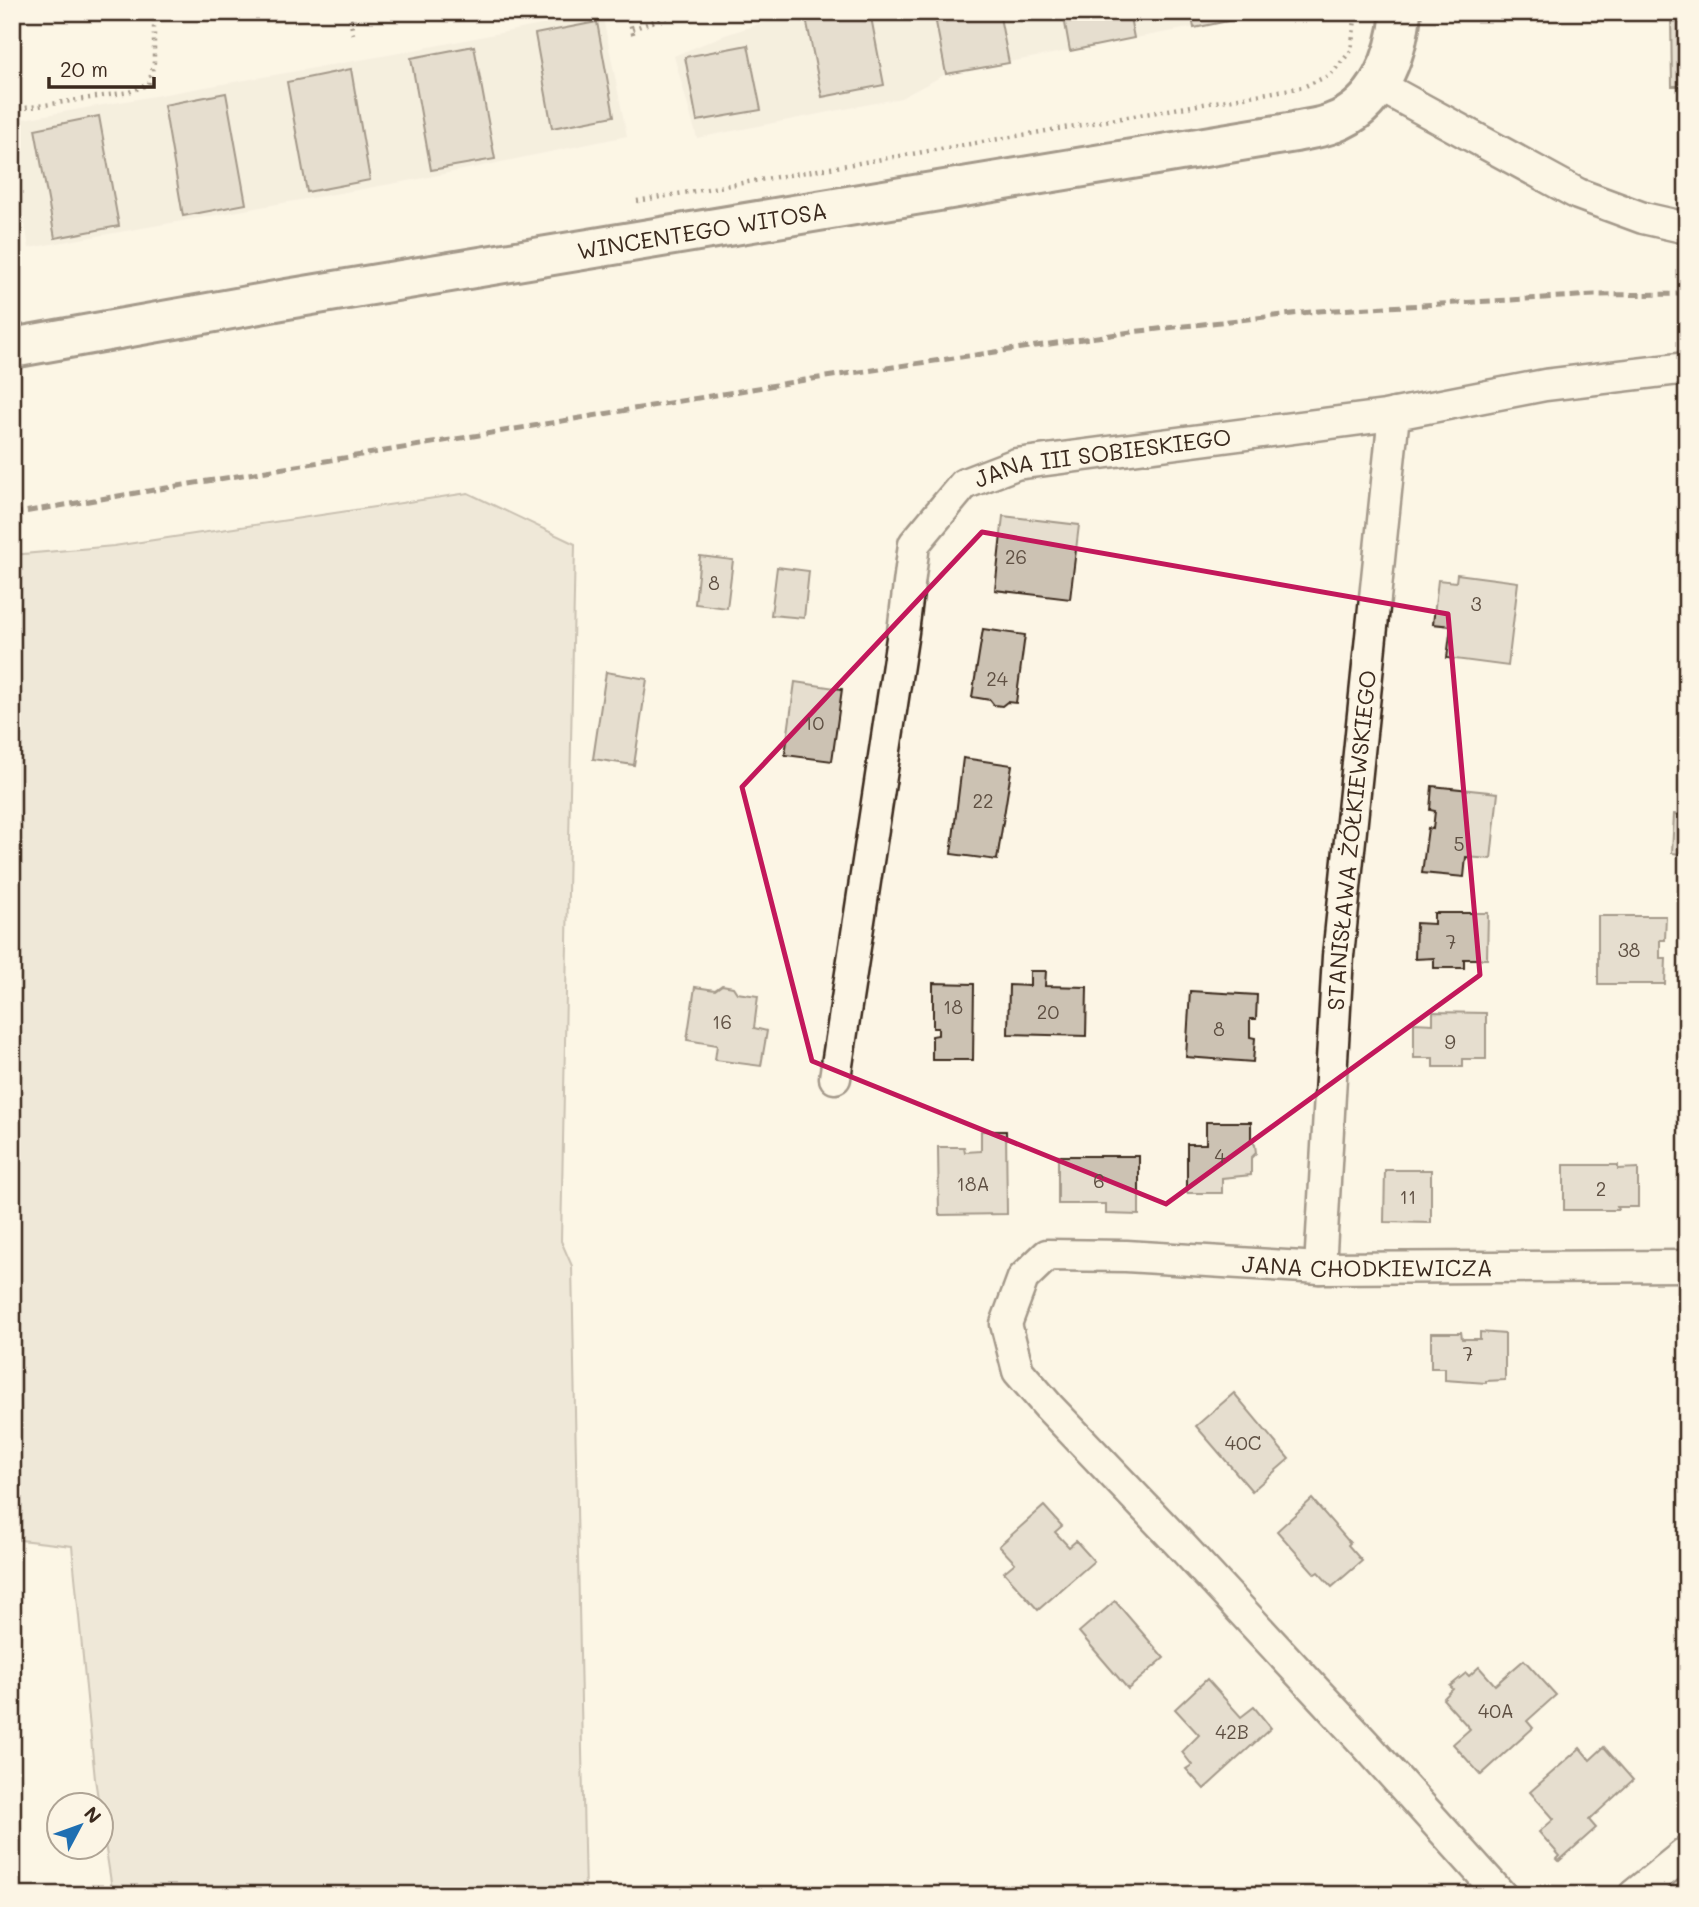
<svg xmlns="http://www.w3.org/2000/svg" width="1699" height="1907" font-family="Mali,sans-serif">
	<style>
		.built { fill: #eee6d6 }
		.green { fill: #e0d8c8; stroke: #8e8173; stroke-width: 2 }
		.building { fill: #ccc2b3; stroke: #3b2a1e; stroke-width: 2 }
		.lines { fill: none; stroke-linecap: round; stroke-linejoin: round }
		.minor-casing { stroke: #3b2a1e; stroke-width: 35 }
		.tertiary-casing { stroke: #3b2a1e; stroke-width: 44 }
		.path { stroke: #3b2a1e; stroke-width: 4.5; stroke-dasharray: 2 5; stroke-linecap: butt }
		.minor { stroke: #fcf5e5; stroke-width: 30 }
		.tertiary { stroke: #fcf5e5; stroke-width: 38 }
		.rail { stroke: #3b2a1e; stroke-width: 5; stroke-dasharray: 10 5; stroke-linecap: butt }
		.marked { fill: none; stroke: #c2185b; stroke-width: 5; stroke-linejoin: round }
		.labels { text-anchor: middle; dominant-baseline: central; stroke-width: 6; stroke-linejoin: round; paint-order: stroke }
		.number-label { font-size: 19px; fill: #5f5043 }
		.street-label { font-size: 23px; fill: #3b2a1e; stroke: #fcf5e5 }
	</style>
	<rect width="100%" height="100%" fill="#fcf5e5"/>
	<filter id="ink" filterUnits="userSpaceOnUse"><feTurbulence type="fractalNoise" baseFrequency=".0143" numOctaves="2"/><feDisplacementMap in="SourceGraphic" scale="14" xChannelSelector="R" yChannelSelector="G"/><feConvolveMatrix kernelMatrix="1 2 1 2 8 2 1 2 1" color-interpolation-filters="sRGB"/></filter>
	<g filter="url(#ink)">
		<g class="built">
			<path d="M 796,12 L 1257,12 L 1257,15 L 946,74 L 901,98 L 697,138 L 674,56 L 725,35 Z"/>
			<path d="M 602,13 L 627,136 L 419,179 L 29,248 L 12,146 L 12,121 L 394,54 Z"/>
		</g>
		<path class="green" d="M 468,493 L 575,544 L 561,1241 L 572,1266 L 585,1895 L 113,1895 L 102,1824 L 102,1806 L 99,1805 L 95,1779 L 72,1546 L 12,1539 L 12,555 L 114,546 Z"/>
		<g class="building">
			<path d="M 838,12 L 870,12 L 884,85 L 822,97 L 806,18 Z"/>
			<path d="M 934,12 L 999,12 L 1009,63 L 946,74 Z"/>
			<path d="M 1063,12 L 1129,12 L 1134,38 L 1070,51 Z"/>
			<path d="M 1191,12 L 1257,12 L 1257,15 L 1194,28 Z"/>
			<path d="M 1671,12 L 1687,12 L 1687,86 L 1672,86 Z"/>
			<path d="M 597,22 L 614,116 L 552,128 L 535,34 Z"/>
			<path d="M 748,45 L 761,110 L 697,121 L 685,57 Z"/>
			<path d="M 474,46 L 495,159 L 431,170 L 411,58 Z"/>
			<path d="M 351,69 L 370,180 L 307,192 L 287,82 Z"/>
			<path d="M 226,93 L 246,204 L 183,216 L 164,105 Z"/>
			<path d="M 99,116 L 119,226 L 55,238 L 35,129 Z"/>
			<path d="M 1003,516 L 1079,525 L 1070,599 L 995,590 Z"/>
			<path d="M 700,556 L 733,560 L 727,608 L 695,604 Z"/>
			<path d="M 777,567 L 809,571 L 804,618 L 771,615 Z"/>
			<path d="M 1457,574 L 1518,582 L 1508,666 L 1447,658 L 1451,626 L 1433,624 L 1438,580 L 1456,582 Z"/>
			<path d="M 983,629 L 1025,635 L 1016,703 L 1007,702 L 1002,706 L 994,705 L 990,700 L 972,697 Z"/>
			<path d="M 606,672 L 647,679 L 634,765 L 593,759 Z"/>
			<path d="M 795,682 L 842,689 L 832,761 L 785,755 Z"/>
			<path d="M 963,758 L 1012,765 L 997,860 L 951,854 Z"/>
			<path d="M 1432,786 L 1498,793 L 1491,859 L 1466,857 L 1464,877 L 1422,873 L 1428,828 L 1433,829 L 1435,811 L 1430,810 Z"/>
			<path d="M 1687,812 L 1687,855 L 1672,853 L 1674,814 L 1686,815 Z"/>
			<path d="M 1434,913 L 1488,913 L 1487,959 L 1464,959 L 1464,968 L 1434,968 L 1434,958 L 1415,959 L 1416,923 L 1434,924 Z"/>
			<path d="M 1598,916 L 1666,916 L 1665,940 L 1660,940 L 1660,958 L 1666,958 L 1665,984 L 1598,984 Z"/>
			<path d="M 1030,971 L 1046,971 L 1045,986 L 1087,987 L 1086,1036 L 1008,1034 L 1009,985 L 1030,986 Z"/>
			<path d="M 933,983 L 974,984 L 973,1060 L 932,1060 L 932,1036 L 938,1035 L 938,1028 L 933,1028 Z"/>
			<path d="M 722,985 L 733,987 L 737,993 L 758,996 L 754,1028 L 767,1031 L 761,1066 L 715,1060 L 717,1045 L 687,1040 L 695,987 L 715,990 Z"/>
			<path d="M 1190,991 L 1257,995 L 1256,1019 L 1250,1019 L 1250,1037 L 1255,1038 L 1253,1062 L 1186,1057 Z"/>
			<path d="M 1433,1012 L 1486,1013 L 1486,1059 L 1463,1059 L 1463,1067 L 1433,1067 L 1433,1058 L 1414,1058 L 1414,1023 L 1433,1024 Z"/>
			<path d="M 1206,1122 L 1251,1122 L 1251,1140 L 1255,1145 L 1256,1153 L 1251,1158 L 1251,1175 L 1222,1178 L 1222,1193 L 1187,1193 L 1187,1144 L 1206,1144 Z"/>
			<path d="M 981,1131 L 1006,1131 L 1007,1214 L 939,1215 L 938,1147 L 964,1147 L 965,1152 L 981,1151 Z"/>
			<path d="M 1058,1156 L 1139,1156 L 1139,1215 L 1106,1214 L 1106,1204 L 1058,1204 Z"/>
			<path d="M 1564,1165 L 1618,1165 L 1618,1169 L 1638,1168 L 1638,1207 L 1617,1207 L 1618,1210 L 1564,1210 Z"/>
			<path d="M 1385,1170 L 1431,1170 L 1431,1223 L 1384,1222 Z"/>
			<path d="M 1461,1331 L 1462,1339 L 1480,1339 L 1480,1332 L 1505,1334 L 1505,1380 L 1486,1381 L 1486,1383 L 1445,1380 L 1445,1368 L 1431,1368 L 1431,1333 L 1461,1333 Z"/>
			<path d="M 1234,1393 L 1289,1459 L 1252,1491 L 1196,1426 Z"/>
			<path d="M 1312,1499 L 1350,1543 L 1348,1545 L 1362,1561 L 1332,1587 L 1318,1572 L 1315,1574 L 1277,1531 Z"/>
			<path d="M 1044,1506 L 1062,1526 L 1055,1532 L 1069,1547 L 1076,1541 L 1094,1561 L 1038,1610 L 1004,1572 L 1015,1563 L 999,1546 Z"/>
			<path d="M 1115,1601 L 1164,1658 L 1128,1689 L 1079,1632 Z"/>
			<path d="M 1524,1660 L 1556,1695 L 1527,1721 L 1533,1728 L 1481,1775 L 1453,1744 L 1470,1729 L 1443,1699 L 1453,1689 L 1450,1686 L 1466,1673 L 1469,1676 L 1479,1667 L 1495,1685 Z"/>
			<path d="M 1207,1679 L 1241,1717 L 1254,1707 L 1271,1728 L 1204,1789 L 1186,1769 L 1192,1765 L 1182,1752 L 1199,1735 L 1175,1709 Z"/>
			<path d="M 1604,1747 L 1633,1780 L 1589,1820 L 1596,1828 L 1559,1861 L 1557,1859 L 1560,1856 L 1539,1832 L 1554,1819 L 1530,1792 L 1580,1748 L 1590,1760 Z"/>
		</g>
		<g class="lines">
			<g class="minor-casing">
				<g id="minor">
					<path d="M 1380,86 L 1578,194 L 1643,218 L 1687,228"/>
					<path id="s1" d="M 835,1078 L 903,632 L 914,544 L 964,484 L 1016,464 L 1385,416 L 1545,385 L 1687,368"/>
					<path id="s2" d="M 1320,1268 L 1338,956 L 1394,414"/>
					<path id="s3" d="M 1501,1895 L 1367,1746 L 1177,1541 L 1049,1407 L 1018,1371 L 1006,1324 L 1023,1278 L 1047,1255 L 1126,1256 L 1320,1268 L 1687,1266"/>
					<path d="M 1634,1895 L 1687,1852"/>
				</g>
			</g>
			<g class="tertiary-casing">
				<g id="tertiary">
					<path id="s4" d="M 12,348 L 287,299 L 1295,132 C 1308,129 1321,128 1333,123 C 1378,107 1397,56 1401,12"/>
				</g>
			</g>
			<g class="path">
				<path d="M 349,12 L 353,34"/>
				<path d="M 627,12 L 634,37"/>
				<path d="M 632,29 L 681,12"/>
				<path d="M 12,110 L 129,92 L 149,84 L 154,62 L 154,12"/>
				<path d="M 637,201 L 1303,87 L 1330,75 L 1351,51 L 1356,12"/>
			</g>
			<use href="#minor" class="minor"/>
			<use href="#tertiary" class="tertiary"/>
			<path class="rail" d="M 12,514 L 805,380 L 1131,332 L 1319,311 L 1595,295 L 1687,294"/>
		</g>
	</g>
	<path d="M0 0H1699V1907H0ZM 982,532 L 1448,614 L 1480,975 L 1166,1204 L 812,1061 L 742,787 Z" fill="#fcf5e5" fill-opacity=".55" fill-rule="evenodd"/>
	<path class="marked" d="M 982,532 L 1448,614 L 1480,975 L 1166,1204 L 812,1061 L 742,787 Z"/>
	<g class="labels">
		<g class="number-label">
			<text x="1016" y="556">26</text>
			<text x="714" y="582">8</text>
			<text x="1476" y="603">3</text>
			<text x="997" y="678">24</text>
			<text x="814" y="722">10</text>
			<text x="983" y="800">22</text>
			<text x="1459" y="843">5</text>
			<text x="1451" y="941">7</text>
			<text x="1629" y="949">38</text>
			<text x="953" y="1006">18</text>
			<text x="1048" y="1011">20</text>
			<text x="722" y="1021">16</text>
			<text x="1219" y="1028">8</text>
			<text x="1450" y="1041">9</text>
			<text x="1220" y="1155">4</text>
			<text x="1099" y="1180">6</text>
			<text x="973" y="1183">18A</text>
			<text x="1601" y="1188">2</text>
			<text x="1408" y="1196">11</text>
			<text x="1468" y="1353">7</text>
			<text x="1243" y="1442">40C</text>
			<text x="1496" y="1710">40A</text>
			<text x="1232" y="1731">42B</text>
		</g>
		<g class="street-label">
			<text stroke="none"><textPath href="#s4" startOffset="700">WINCENTEGO WITOSA</textPath></text>
			<text stroke="none"><textPath href="#s1" startOffset="760">JANA III SOBIESKIEGO</textPath></text>
			<text stroke="none"><textPath href="#s2" startOffset="429">STANISŁAWA ŻÓŁKIEWSKIEGO</textPath></text>
			<text stroke="none"><textPath href="#s3" startOffset="1164">JANA CHODKIEWICZA</textPath></text>
		</g>
	</g>
	<rect width="1699" height="1907" fill="none" stroke="#fcf5e5" stroke-width="42"/>
	<rect x="21" y="21" width="1657" height="1865" fill="none" stroke="#3b2a1e" stroke-width="2.5" filter="url(#ink)"/>
	<g transform="translate(80 1826) rotate(49)"><circle r="33" fill="#fcf5e5" stroke="#afa495" stroke-width="2"/>
	<path d="M0-5L12 26L0 18L-12 26Z" fill="#1f6fb2"/>
	<text y="-10" font-size="19" font-weight="bold" text-anchor="middle" fill="#3b2a1e">N</text>
	</g>
	<path d="M49 77v10h105v-10" fill="none" stroke="#3b2a1e" stroke-width="3.5"/>
	<text x="60" y="77" font-size="21" fill="#3b2a1e" stroke="#fcf5e5" stroke-width="5" paint-order="stroke">20 m</text>
</svg>
